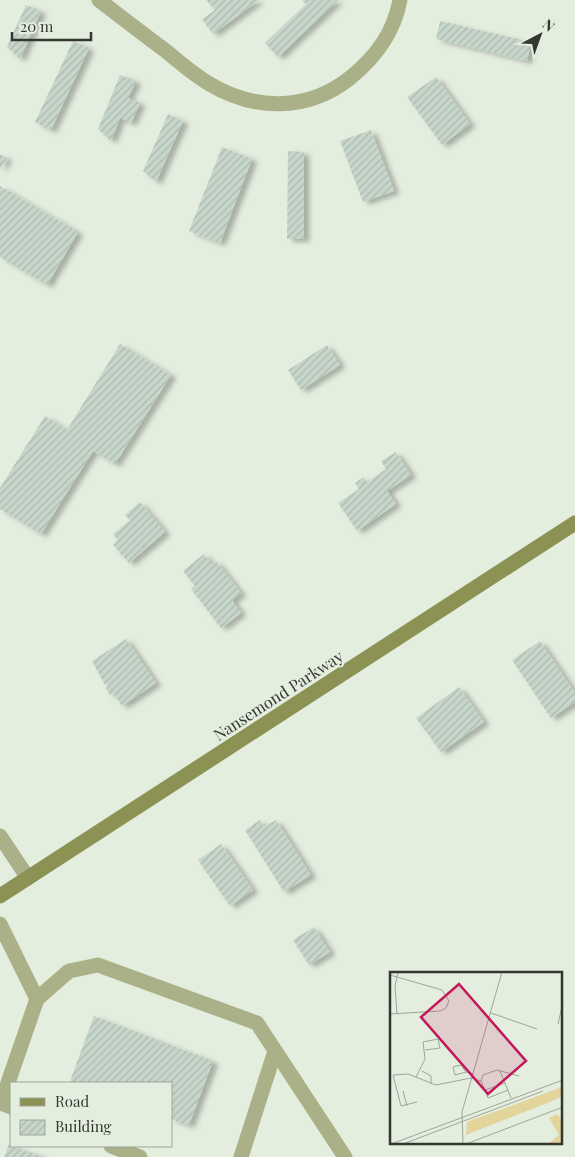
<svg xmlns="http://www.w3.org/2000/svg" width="575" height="1157" font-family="'Playfair Display',serif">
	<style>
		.building { fill: url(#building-hatch); filter: url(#shadow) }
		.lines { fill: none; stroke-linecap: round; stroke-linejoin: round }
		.lane { stroke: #aab087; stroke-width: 15 }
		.street { stroke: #aab087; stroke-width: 15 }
		.secondary { stroke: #8b9254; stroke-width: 15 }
		.labels { text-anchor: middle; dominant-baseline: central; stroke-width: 4; stroke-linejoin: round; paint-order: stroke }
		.street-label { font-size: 16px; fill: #343731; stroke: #e4eede }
		.inset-road { fill: none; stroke: #9ea599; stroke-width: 1 }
		.view { fill: #c2185b; fill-opacity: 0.15; stroke: #c2185b; stroke-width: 2.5 }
		.inset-edge { fill: none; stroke: #343731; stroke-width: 2.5 }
	</style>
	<defs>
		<pattern id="building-hatch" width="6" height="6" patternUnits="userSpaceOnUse" patternTransform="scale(1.25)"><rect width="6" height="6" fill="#c7d6ca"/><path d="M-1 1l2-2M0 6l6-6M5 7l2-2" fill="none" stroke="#acb8ae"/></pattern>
		<filter id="shadow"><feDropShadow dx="5.5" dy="3" stdDeviation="2.5" flood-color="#0004"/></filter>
	</defs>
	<rect width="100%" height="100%" fill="#e4eede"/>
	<g class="building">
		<path d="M 206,0 L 259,0 L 213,34 L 202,19 L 215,10 Z"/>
		<path d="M 302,0 L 338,0 L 278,57 L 265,43 L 306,4 Z"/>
		<path d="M 26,5 L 41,11 L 20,59 L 7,47 Z"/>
		<path d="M 440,21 L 531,42 L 527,61 L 436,39 Z"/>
		<path d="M 73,41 L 89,48 L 51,130 L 35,122 Z"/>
		<path d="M 120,75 L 136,81 L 128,98 L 140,103 L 131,123 L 120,118 L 111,141 L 98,129 Z"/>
		<path d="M 436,77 L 470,124 L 442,145 L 407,97 Z"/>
		<path d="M 168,114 L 183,121 L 156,182 L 143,171 Z"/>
		<path d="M 371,130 L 394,191 L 363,202 L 340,141 Z"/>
		<path d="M 222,147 L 252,159 L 220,243 L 189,231 Z"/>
		<path d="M 288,151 L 304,152 L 304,239 L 287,239 Z"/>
		<path d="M 0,154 L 7,158 L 0,170 Z"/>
		<path d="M 0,186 L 78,232 L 47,285 L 0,257 Z"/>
		<path d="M 120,344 L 171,375 L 115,464 L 93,451 L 41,534 L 0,509 L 0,488 L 45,416 L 67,430 Z"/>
		<path d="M 327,345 L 340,365 L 301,390 L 288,370 Z"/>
		<path d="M 396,452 L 411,475 L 387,491 L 396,504 L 357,531 L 338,503 L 359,489 L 355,483 L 364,477 L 367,482 L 386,469 L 381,461 Z"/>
		<path d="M 140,502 L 165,532 L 129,563 L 113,545 L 118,540 L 113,534 L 130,520 L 125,515 Z"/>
		<path d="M 204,554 L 212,564 L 216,561 L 241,593 L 232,600 L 241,613 L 221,628 L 191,589 L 195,586 L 183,571 Z"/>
		<path d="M 126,639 L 156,683 L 122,706 L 113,693 L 110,695 L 106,688 L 108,686 L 106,684 L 105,685 L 92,661 Z"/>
		<path d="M 540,641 L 575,693 L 575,702 L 551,718 L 512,660 Z"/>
		<path d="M 459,687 L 484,722 L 441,752 L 416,718 Z"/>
		<path d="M 260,820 L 264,827 L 276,820 L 311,875 L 284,892 L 245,830 Z"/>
		<path d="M 221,844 L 253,890 L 230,906 L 198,860 Z"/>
		<path d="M 314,927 L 330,952 L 309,965 L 293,940 Z"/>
		<path d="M 94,1016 L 213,1061 L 189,1125 L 171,1119 L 171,1083 L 76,1083 L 70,1081 Z"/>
		<path d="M 9,1144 L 11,1146 L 45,1157 L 4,1157 Z"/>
	</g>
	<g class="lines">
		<g class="lane">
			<path d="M 0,836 L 28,878"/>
			<path d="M 0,924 L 37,999 L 69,971 L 98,965 L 257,1023 L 345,1157"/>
			<path d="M 11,1107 L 1,1103 L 37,999"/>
			<path d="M 111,1146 L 140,1157"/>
			<path d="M 241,1157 L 275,1051"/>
		</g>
		<path class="street" d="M 99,0 C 121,17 143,34 166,51 C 179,62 193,74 208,83 C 254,111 307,112 350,78 C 376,57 394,33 400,0"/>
		<path class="secondary" d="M 0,896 L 575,523"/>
	</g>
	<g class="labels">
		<g class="street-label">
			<text transform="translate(278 695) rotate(-33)">Nansemond Parkway</text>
		</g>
	</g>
	<g transform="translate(390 972)">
		<rect width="172" height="172" fill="#e4eede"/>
		<path d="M 172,115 L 172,125 L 76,163 L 77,150 ZM 167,142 L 172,148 L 172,172 L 158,172 L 169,163 L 159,146 Z" fill="#e2d49a"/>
		<path class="inset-road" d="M 0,3 L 52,18 L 59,29 L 56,36 L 50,39 L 0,42M 101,41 L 147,57M 7,42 L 5,14 L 8,0M 168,52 L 173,30M 32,99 L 41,104 L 41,112M 110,99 L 121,126M 76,100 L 65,103 L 63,95 L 71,93 L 76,100 L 84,102M 26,105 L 35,87 L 33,70 L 48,67 L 50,76 L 35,78M 91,109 L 95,118 L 115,111M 95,118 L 98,126 L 118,118M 13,119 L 17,134M 27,130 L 11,134 L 3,103 L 18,102 L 46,113 L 81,106 L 91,109 L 93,103 L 107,98 L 129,104M 1,172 L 173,108M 13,172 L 153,119M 73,172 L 72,140 L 112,0M 76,172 L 173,135"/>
		<path class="view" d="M 69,12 L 136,89 L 98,122 L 31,45 Z"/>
		<rect width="172" height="172" class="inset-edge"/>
	</g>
	<rect x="10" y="1082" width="162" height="65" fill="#e4eede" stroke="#9ea599"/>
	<rect x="20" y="1098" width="25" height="8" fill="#8b9254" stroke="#9ea599"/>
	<text x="55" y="1107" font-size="15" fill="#343731">Road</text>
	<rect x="20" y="1120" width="25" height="15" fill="url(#building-hatch)" stroke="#9ea599"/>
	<text x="55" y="1132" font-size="15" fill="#343731">Building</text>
	<g transform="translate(540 35) rotate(41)" stroke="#e4eede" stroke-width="4" paint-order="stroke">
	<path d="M0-4L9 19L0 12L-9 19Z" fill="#343731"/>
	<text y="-8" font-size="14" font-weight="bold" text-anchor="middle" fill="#343731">N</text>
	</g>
	<path d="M12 32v8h79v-8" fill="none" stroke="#343731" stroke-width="2.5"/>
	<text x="20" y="32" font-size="15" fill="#343731" stroke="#e4eede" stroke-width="4" paint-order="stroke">20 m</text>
</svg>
